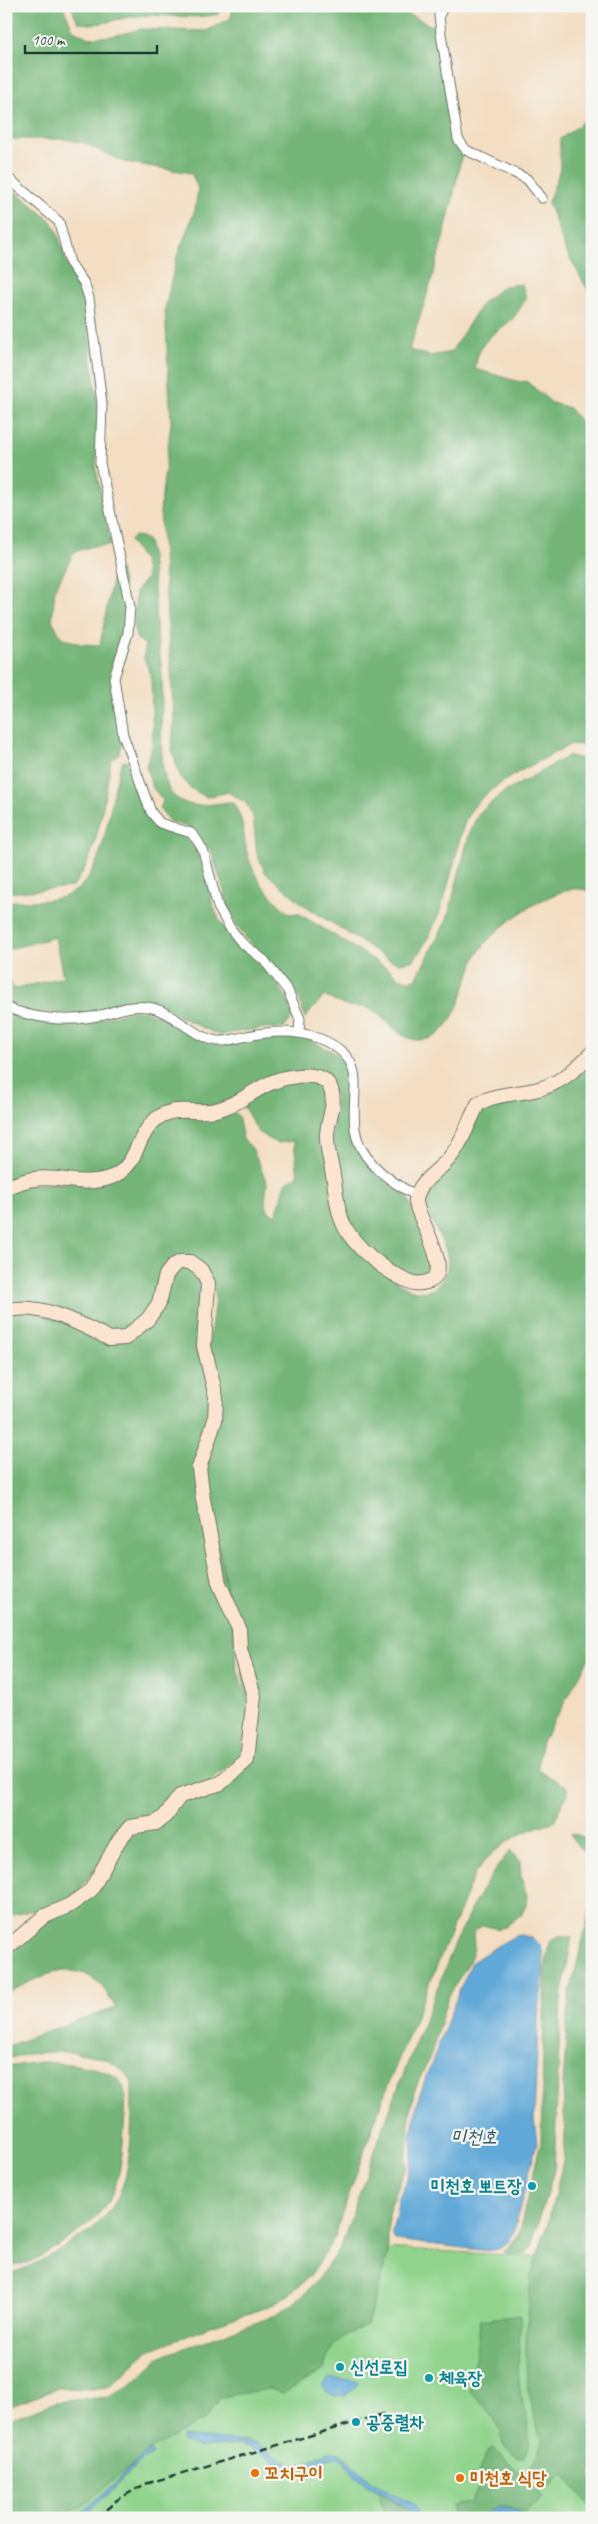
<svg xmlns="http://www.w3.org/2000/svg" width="598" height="2524" font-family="Caveat,'Poor Story',sans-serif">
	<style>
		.green { fill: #91d48d; stroke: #588860 }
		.forest { fill: #74b678; stroke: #4a7a56 }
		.water { fill: #61a9d8; stroke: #407386 }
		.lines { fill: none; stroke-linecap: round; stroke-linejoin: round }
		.street-casing { stroke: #697566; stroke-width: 11 }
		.secondary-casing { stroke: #697566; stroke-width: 16 }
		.street { stroke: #fff; stroke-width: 9 }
		.secondary { stroke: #fce5d0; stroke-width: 14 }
		.rail { stroke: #1f3d34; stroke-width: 2.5; stroke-dasharray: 8 4; stroke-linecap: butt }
		.culture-dot { fill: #0f9aa8; stroke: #f6f6f2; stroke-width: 2 }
		.food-dot { fill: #e8710a; stroke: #f6f6f2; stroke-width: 2 }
		.labels { text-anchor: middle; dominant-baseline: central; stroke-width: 4.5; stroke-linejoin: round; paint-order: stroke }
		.culture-label { font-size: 18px; font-weight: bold; fill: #0d838f; stroke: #f6f6f2; text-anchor: start }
		.food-label { font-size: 18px; font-weight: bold; fill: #c56008; stroke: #f6f6f2; text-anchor: start }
		.water-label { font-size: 19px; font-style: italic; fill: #335d65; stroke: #f6f6f2 }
	</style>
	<rect width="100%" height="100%" fill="#f6f6f2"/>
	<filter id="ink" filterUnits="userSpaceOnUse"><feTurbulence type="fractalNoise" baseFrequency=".02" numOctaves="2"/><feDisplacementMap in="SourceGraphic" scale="10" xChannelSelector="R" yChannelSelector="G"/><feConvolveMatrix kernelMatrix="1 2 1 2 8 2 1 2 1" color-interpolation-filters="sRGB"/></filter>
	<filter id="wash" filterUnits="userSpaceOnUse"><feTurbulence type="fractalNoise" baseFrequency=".0096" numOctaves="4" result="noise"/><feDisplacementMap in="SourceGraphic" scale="20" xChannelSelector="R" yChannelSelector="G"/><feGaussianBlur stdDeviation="1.12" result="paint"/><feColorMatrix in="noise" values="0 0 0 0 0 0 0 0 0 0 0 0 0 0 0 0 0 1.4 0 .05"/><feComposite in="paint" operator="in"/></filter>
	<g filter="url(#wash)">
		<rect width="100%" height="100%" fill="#f3dec3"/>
		<path class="green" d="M 403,2249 L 538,2257 L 592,2498 L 592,2518 L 27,2518 L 219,2396 L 326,2354 L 386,2250 Z"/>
		<g class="forest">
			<path d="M 6,6 L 63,6 L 73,30 L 89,38 L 113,36 L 141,29 L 206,31 L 231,18 L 233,6 L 392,6 L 436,28 L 454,141 L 462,153 C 450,220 431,286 409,350 L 430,356 L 451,352 L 483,302 L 504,286 L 522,284 L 526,299 C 521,306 516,317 509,322 C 489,338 479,341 475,369 L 520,382 L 526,381 L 552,403 L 569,408 L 592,436 L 592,751 L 584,745 L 571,744 C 540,762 493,781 472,809 C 462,822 459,844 455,860 C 444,899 438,928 413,961 L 398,963 L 388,959 L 304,905 L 265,872 L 257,854 L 253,816 L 246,803 L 228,792 L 206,797 L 190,788 L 180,776 L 172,749 L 174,719 L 160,511 L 171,423 L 165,309 L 176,259 L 195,210 L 198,188 L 191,173 L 124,162 L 84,143 L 65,139 L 6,139 Z"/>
			<path d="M 71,6 L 218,6 L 219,14 C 191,21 160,12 131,17 C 113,19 96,28 78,22 Z"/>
			<path d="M 592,81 L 592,292 L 588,290 L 566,251 L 548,202 L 560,170 L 560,139 C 569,132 588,122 589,109 C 589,98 588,91 592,81 Z"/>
			<path d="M 6,183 L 50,220 L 57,231 L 68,267 L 78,283 L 84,298 L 98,408 L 96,469 L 111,545 L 93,546 L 74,552 L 55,589 L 52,620 L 61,637 L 80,644 L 100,645 L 115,564 L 120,569 L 125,595 L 127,622 L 110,670 L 111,696 L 122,745 L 119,754 L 111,761 C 103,800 99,857 72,887 L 6,893 Z"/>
			<path d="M 134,536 L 142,537 L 148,541 C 155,573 154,604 157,636 C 158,648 161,661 162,674 C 164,700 154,779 174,796 C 191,811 209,804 229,802 L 234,804 C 246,824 242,835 248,856 C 253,876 274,903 291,914 L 298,913 L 390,970 L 399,978 L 409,981 L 416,979 L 447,919 L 471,828 L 480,812 L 500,795 L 568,756 L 583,759 L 592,766 L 592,891 C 586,890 579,888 573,889 C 543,894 492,928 477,955 C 464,979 457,1042 418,1040 C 395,1038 387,1016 368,1008 C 362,1006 354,1007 349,1006 C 340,1004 332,1000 324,996 L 305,1018 L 299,998 L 290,984 L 246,938 L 233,920 L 212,853 L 193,828 L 170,822 L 160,810 L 163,800 L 152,787 L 146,766 L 153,744 L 151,674 L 144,659 L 145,644 L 137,639 L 134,629 L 136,591 L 147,578 L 144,562 L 130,541 Z"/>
			<path d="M 127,761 C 136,783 137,808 157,825 C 173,839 184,828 196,851 C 209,875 208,906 225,929 C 247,958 286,979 293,1017 L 284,1028 L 265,1028 L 218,1035 L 149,1002 L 129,1002 L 89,1014 L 75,1014 L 27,1011 L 6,1001 L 6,981 L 9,980 L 14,989 L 63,977 L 55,937 L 6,950 L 6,902 C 27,899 51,904 70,894 C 109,874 107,800 122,762 Z"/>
			<path d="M 128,1011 L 145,1011 L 162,1017 L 182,1030 L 223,1046 L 271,1037 L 303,1036 L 337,1054 L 345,1063 L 351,1077 L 352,1137 L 371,1166 L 390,1186 L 407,1196 L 434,1265 L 425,1278 L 407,1275 L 382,1259 L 355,1235 L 347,1221 L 332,1142 L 336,1095 L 305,1072 L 215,1105 L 167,1109 L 123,1166 L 107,1174 L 6,1181 L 6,1012 C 45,1028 90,1025 128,1011 Z"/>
			<path d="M 592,1063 L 592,1653 L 541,1744 L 538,1770 L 566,1786 L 568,1794 L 559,1809 L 556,1821 C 521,1831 494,1845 474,1875 L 386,2090 L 332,2242 L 310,2276 L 288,2295 L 267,2307 L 210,2326 L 149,2350 L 111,2385 L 93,2389 L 59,2388 L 6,2408 L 6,2275 C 29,2268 47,2258 67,2245 C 78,2238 90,2232 99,2223 C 136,2189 131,2129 132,2083 C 115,2044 40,2049 6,2059 L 6,2047 L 41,2033 L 116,2008 C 110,2000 105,1988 98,1982 C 68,1957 34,1980 6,1994 L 6,1956 L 40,1924 L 84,1902 L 122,1843 L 132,1835 L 144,1831 L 185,1798 L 225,1786 L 255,1739 L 204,1468 L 212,1443 L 209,1345 L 215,1298 L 214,1283 L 184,1257 C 176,1267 167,1277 160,1288 C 146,1308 139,1331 111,1333 L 6,1306 L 6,1192 L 23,1185 L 111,1180 L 163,1119 L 231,1109 L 238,1116 L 243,1139 L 252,1148 L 267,1183 L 265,1202 L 269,1212 L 276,1215 L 286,1182 L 298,1176 L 294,1141 L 277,1143 L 259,1133 L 242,1104 L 278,1084 L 312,1079 L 327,1087 C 328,1117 330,1148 331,1178 C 331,1187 329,1201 333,1208 C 336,1217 346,1225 351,1233 C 366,1252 415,1318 442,1280 C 461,1254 427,1226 427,1202 C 427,1197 429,1192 431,1187 L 483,1107 L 561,1086 Z"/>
			<path d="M 178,1267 L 192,1268 L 202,1282 L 210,1403 L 209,1422 L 199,1449 L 234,1632 L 236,1665 L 249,1707 L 241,1756 L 206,1784 L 173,1795 L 151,1817 L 140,1819 L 100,1862 L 79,1890 L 63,1903 L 13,1915 L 6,1912 L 6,1314 L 25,1311 L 126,1341 Z"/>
			<path d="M 570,1833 L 592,1840 L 592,1861 C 586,1851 573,1844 570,1833 Z"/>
			<path d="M 510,1851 L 520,1861 L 521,1877 L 528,1899 L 522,1914 L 506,1926 L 497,1929 L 483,1925 L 473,1932 L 474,1948 L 469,1962 L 447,1999 L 431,2054 L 414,2091 L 409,2123 L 406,2167 L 388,2213 L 388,2255 L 367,2325 C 342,2336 330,2342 324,2369 L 284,2393 L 269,2389 L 220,2397 L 208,2417 L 149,2450 L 84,2505 L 63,2516 L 56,2511 L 46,2518 L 6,2518 L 6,2421 L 55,2402 L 109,2397 L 132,2384 L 158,2359 L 168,2354 L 269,2318 L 292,2305 L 314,2284 L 341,2247 C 367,2170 395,2094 425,2019 C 449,1960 468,1900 510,1851 Z"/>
			<path d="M 592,1903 L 592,2507 L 591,2507 L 563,2474 L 547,2488 L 529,2469 L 539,2452 L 541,2441 L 527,2384 L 526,2346 L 531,2275 L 548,2222 L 563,2162 L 565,2134 L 563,2084 L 569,1996 Z"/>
			<path d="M 557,1937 L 572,1937 L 561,1999 L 554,2170 L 530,2249 L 526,2254 L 509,2254 L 503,2252 L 510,2247 L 518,2236 L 541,2142 L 545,1969 L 549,1942 Z"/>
			<path d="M 40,2062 C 60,2063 112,2065 122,2084 C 129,2096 124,2117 124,2130 C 122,2153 121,2179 109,2200 C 98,2221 57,2248 35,2259 C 27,2264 16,2265 6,2267 L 6,2067 Z"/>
			<path d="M 521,2315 C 520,2337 517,2359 519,2381 C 520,2407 538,2433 523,2457 L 517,2457 L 503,2445 C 498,2418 489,2410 470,2391 L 481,2320 Z"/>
			<path d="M 493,2448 L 525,2477 L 542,2497 L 523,2514 L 507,2507 L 500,2507 L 477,2518 L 452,2518 L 452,2506 L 471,2503 L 480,2483 L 475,2480 L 488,2450 Z"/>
			<path d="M 380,2492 L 410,2510 L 415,2518 L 387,2518 L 379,2500 Z"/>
		</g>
		<g class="water">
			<path d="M 521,1935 C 528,1937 534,1938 539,1944 C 547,1953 542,1991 539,2003 L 534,2119 L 537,2143 L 513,2234 C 507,2246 502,2248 489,2251 L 395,2240 L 392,2233 L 399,2198 L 406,2183 L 412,2158 L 411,2136 L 419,2096 L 458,1994 L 472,1962 L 497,1946 L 515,1936 Z"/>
			<path d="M 330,2378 C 340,2381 348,2378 358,2382 C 354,2394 338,2400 327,2393 L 323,2387 L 326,2381 Z"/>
			<path d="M 182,2436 L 255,2443 L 282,2460 L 297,2463 L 310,2461 L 328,2452 L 339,2453 L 372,2482 L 414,2505 L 422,2518 L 415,2518 C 403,2498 375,2494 359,2479 C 351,2473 346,2461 336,2457 L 327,2459 L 304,2470 L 293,2471 L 253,2449 L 240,2445 L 200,2448 L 181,2441 Z"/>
			<path d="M 151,2450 L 153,2454 L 137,2463 L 119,2484 L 81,2518 L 75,2518 L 117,2482 L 135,2461 Z"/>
			<path d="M 500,2507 L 521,2512 L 518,2518 L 500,2513 L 489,2518 L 477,2518 Z"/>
		</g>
	</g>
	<g filter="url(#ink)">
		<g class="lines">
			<g class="street-casing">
				<g id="street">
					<path d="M 444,6 L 439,15 L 441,34 L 458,139 L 466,150 L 527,179 L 542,198"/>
					<path d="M 6,176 L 59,222 L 70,263 L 84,283 L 89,298 L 102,404 L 100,463 L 130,606 L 128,633 L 114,678 L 123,735 L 151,812 L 160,823 L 191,833 L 197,840 L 203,850 L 218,907 L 230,928 L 242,943 L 264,960 L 288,991 L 300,1019 L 299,1032"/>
					<path d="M 6,1007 C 31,1018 65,1022 92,1017 C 111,1014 126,1004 147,1007 C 173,1010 191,1037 218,1041 C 228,1042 237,1038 247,1036 C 271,1031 295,1029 318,1038 C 371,1059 350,1087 355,1129 C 359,1161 392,1183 417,1196"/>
				</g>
			</g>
			<g class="secondary-casing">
				<g id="secondary">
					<path d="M 6,1188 C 15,1184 24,1180 34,1179 C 60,1175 82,1188 112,1177 C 136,1168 136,1138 153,1122 C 172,1103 194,1115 216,1110 C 243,1104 261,1081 291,1077 C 303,1075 321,1073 329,1085 C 338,1101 328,1118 327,1134 C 326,1147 331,1162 333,1175 C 336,1190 336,1208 343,1223 C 353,1247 389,1275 414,1283 C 418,1284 423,1283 427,1282 C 457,1274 415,1216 416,1200 C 418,1183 435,1173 446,1162 C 461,1146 468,1123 478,1104 C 494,1094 516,1094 534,1090 C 559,1085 575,1070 592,1053"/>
					<path d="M 6,1311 C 39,1301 81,1324 110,1339 L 125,1338 L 148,1319 L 159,1303 L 166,1275 L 173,1266 L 180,1262 L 190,1262 L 201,1270 L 208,1283 L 204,1346 L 216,1397 L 215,1420 L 199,1468 L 203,1499 L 219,1583 L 239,1628 L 240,1649 L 254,1696 L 247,1760 L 221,1783 L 180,1796 L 165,1816 L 156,1823 L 130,1827 L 119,1840 L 91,1890 L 70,1905 L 43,1917 L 6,1949"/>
				</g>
			</g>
			<use href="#street" class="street"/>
			<use href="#secondary" class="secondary"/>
			<path class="rail" d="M 97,2518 L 117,2500 L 145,2484 L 387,2413"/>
		</g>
	</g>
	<g class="culture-dot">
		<circle cx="532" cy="2186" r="5"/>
		<circle cx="340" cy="2367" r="5"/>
		<circle cx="429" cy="2378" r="5"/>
		<circle cx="356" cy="2422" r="5"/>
	</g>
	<g class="food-dot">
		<circle cx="255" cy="2473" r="5"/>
		<circle cx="460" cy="2478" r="5"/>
	</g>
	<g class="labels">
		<g class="culture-label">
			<text x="522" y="2186" text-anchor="end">미천호 뽀트장</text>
			<text x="350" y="2367">신선로집</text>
			<text x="439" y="2378">체육장</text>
			<text x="366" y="2422">공중렬차</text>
		</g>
		<g class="food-label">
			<text x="265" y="2473">꼬치구이</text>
			<text x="470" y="2478">미천호 식당</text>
		</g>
		<g class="water-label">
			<text x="474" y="2137">미천호</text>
		</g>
	</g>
	<rect width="598" height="2524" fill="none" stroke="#f6f6f2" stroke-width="25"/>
	<path d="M25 45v8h132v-8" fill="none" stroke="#1f3d34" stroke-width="2.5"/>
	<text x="32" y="45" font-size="15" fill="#1f3d34" stroke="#f6f6f2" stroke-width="4" paint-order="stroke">100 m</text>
</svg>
